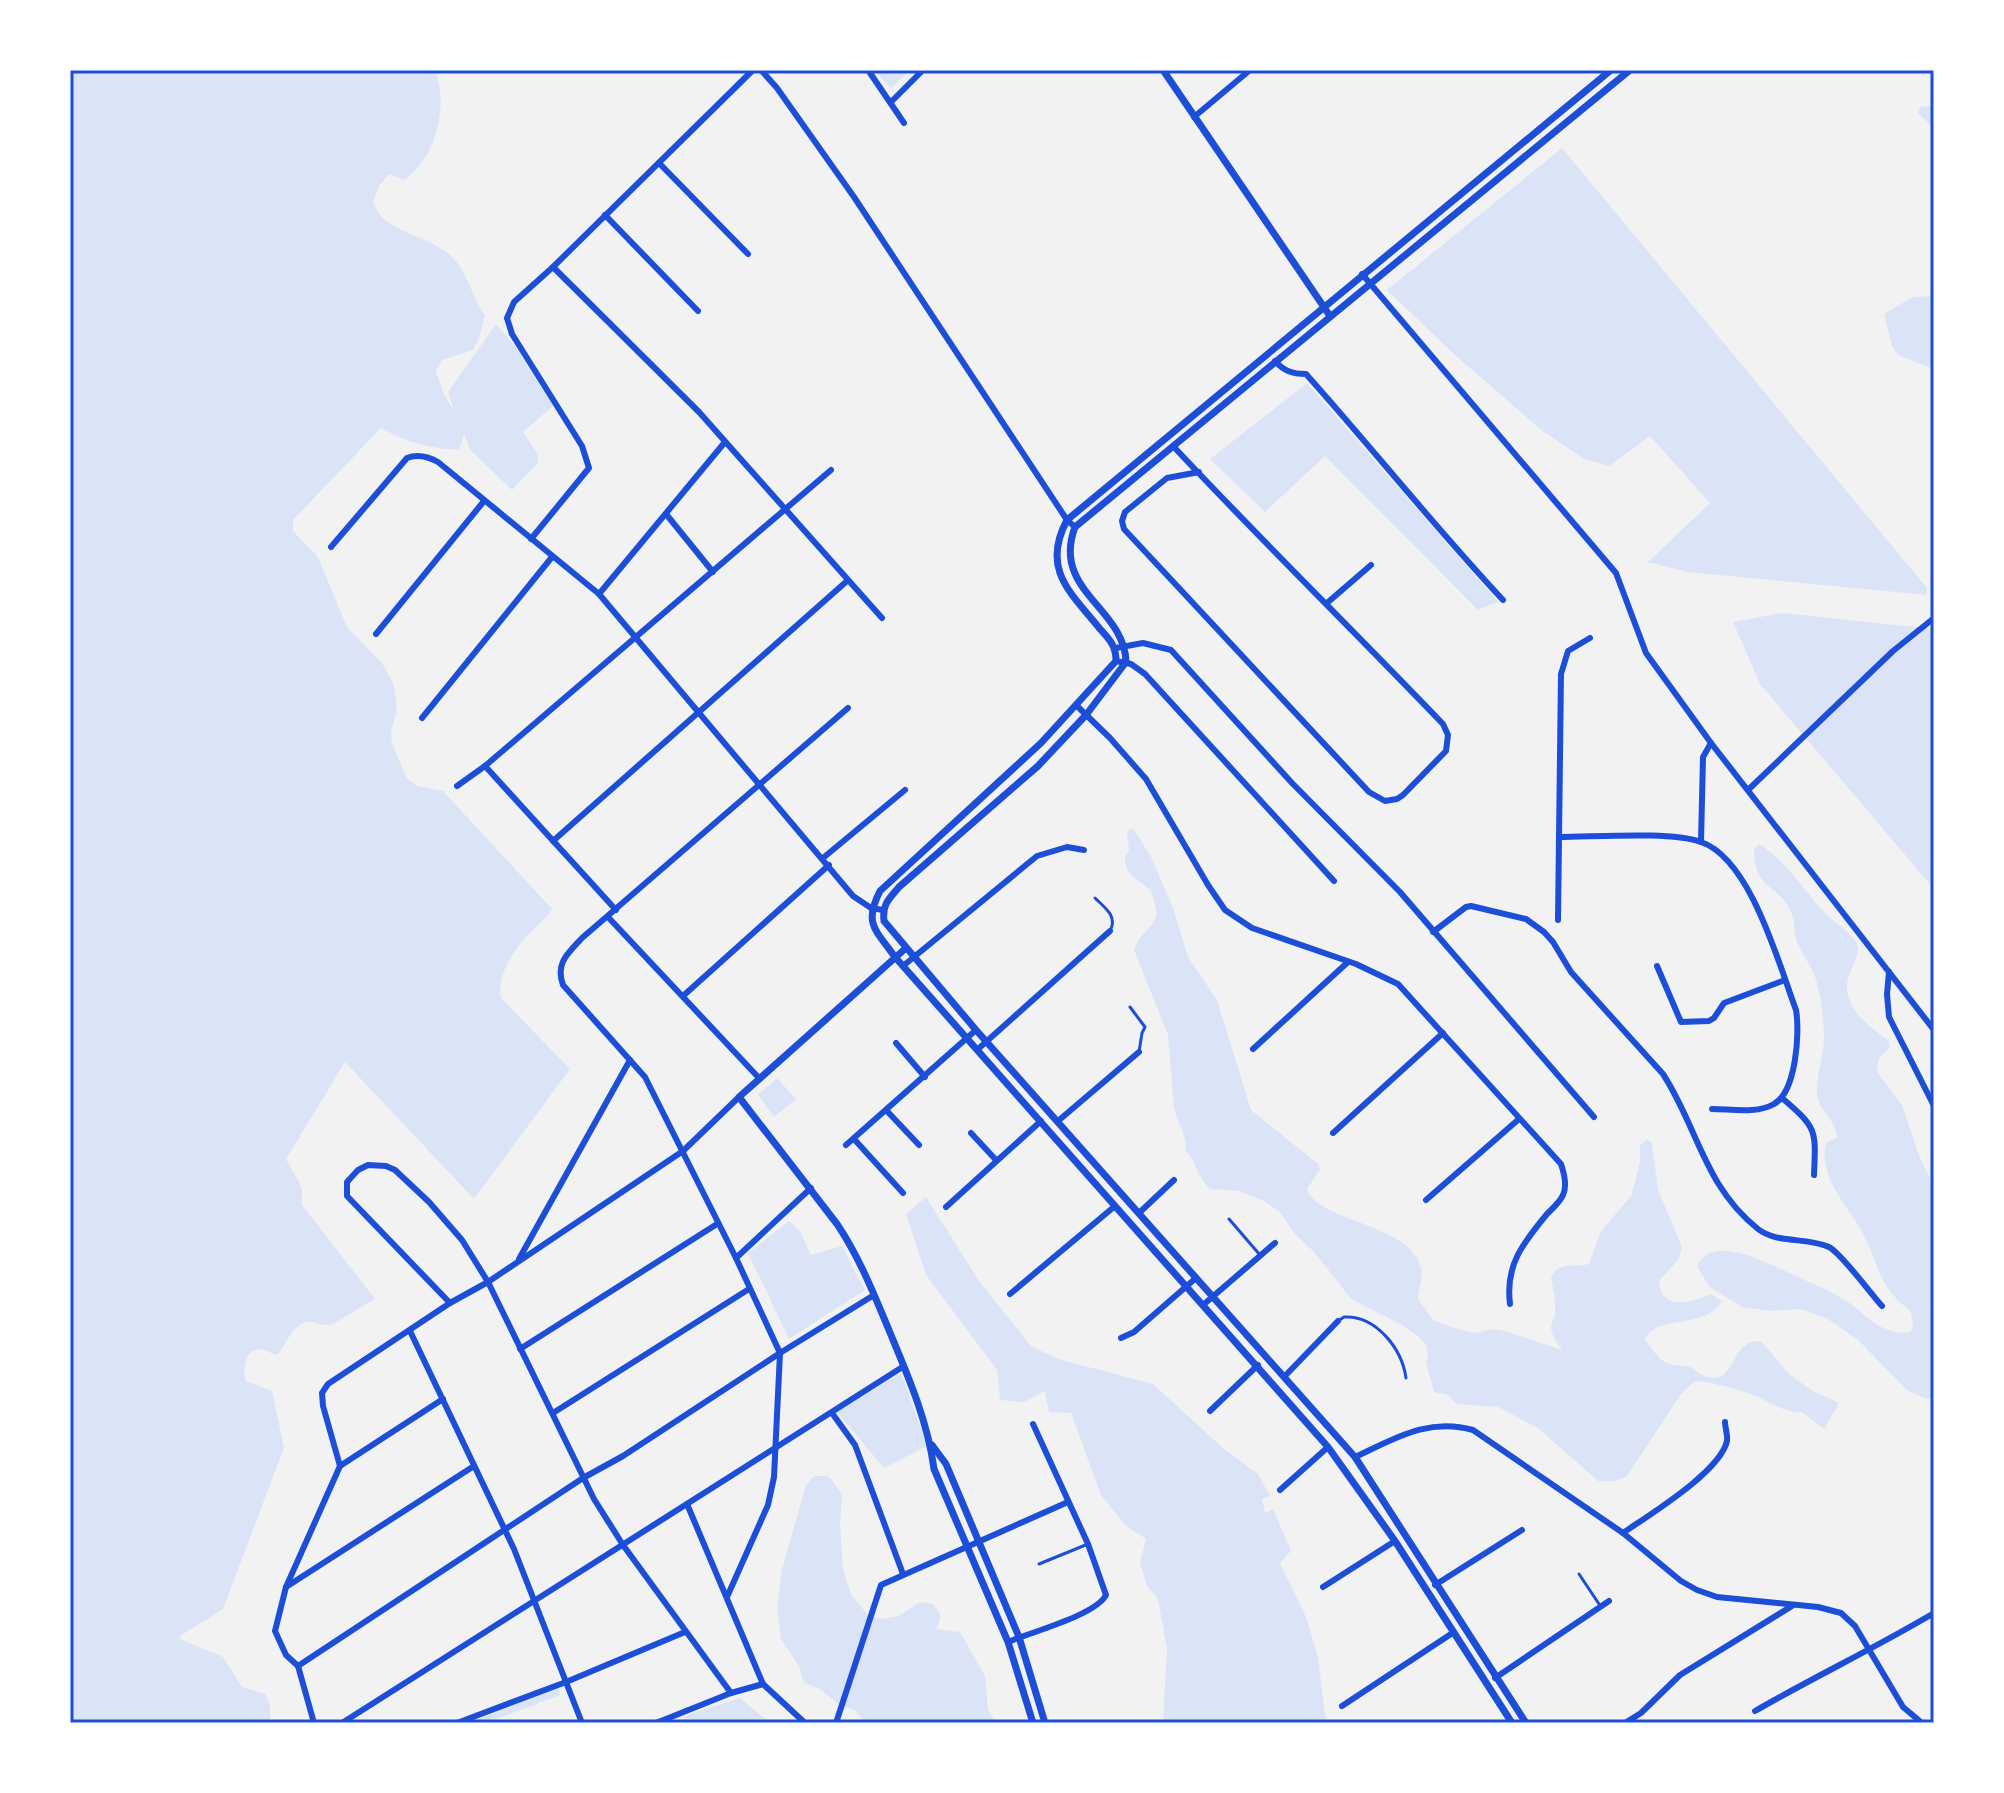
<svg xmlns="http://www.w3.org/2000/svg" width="2004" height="1793" font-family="Karla,sans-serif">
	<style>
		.green { fill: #dbe4f7 }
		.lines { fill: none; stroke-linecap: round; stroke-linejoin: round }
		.service { stroke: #1d4ed8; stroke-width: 3 }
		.minor { stroke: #1d4ed8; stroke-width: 6 }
		.tertiary { stroke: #1d4ed8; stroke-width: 7 }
		.neatline { fill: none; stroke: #1d4ed8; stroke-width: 3 }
	</style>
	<rect width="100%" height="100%" fill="#f2f2f2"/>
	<g class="green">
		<path d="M 70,70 L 435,70 C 449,106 436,158 404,180 L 389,174 L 379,186 L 373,202 C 376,207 379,215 383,218 C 402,235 431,238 450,255 C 469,272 471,297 485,315 L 479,339 L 473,350 L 442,360 L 436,371 L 444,395 L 454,410 L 448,392 L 496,324 L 514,345 L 553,406 L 523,432 L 538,455 L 538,463 L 512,490 L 470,450 L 464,434 L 459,450 C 428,448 408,443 381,428 L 293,520 L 293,531 L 318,557 L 347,627 L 382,663 L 394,685 L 397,709 L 391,732 L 392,744 L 407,778 L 417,786 L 443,791 L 552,909 C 546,920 538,924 530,933 C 514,949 496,976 501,998 L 570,1069 L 474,1199 L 345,1062 L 286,1159 L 302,1188 L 302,1205 L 375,1299 L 331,1325 C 321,1327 312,1319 303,1323 C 290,1329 286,1346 277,1355 C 272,1354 268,1351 263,1350 C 245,1346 242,1369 246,1381 L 272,1391 L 284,1448 L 223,1609 L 180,1636 L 180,1639 L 223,1657 L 242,1687 L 265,1694 L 270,1705 L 270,1723 L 70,1723 Z"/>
		<path d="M 874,70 L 910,70 L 891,88 Z"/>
		<path d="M 1934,105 L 1934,128 L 1918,113 L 1920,107 Z"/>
		<path d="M 1562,148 L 1927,588 L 1927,595 L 1688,572 L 1648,562 L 1710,503 L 1650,436 L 1609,466 L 1584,459 L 1540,429 L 1455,355 L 1387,290 Z"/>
		<path d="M 1934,296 L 1934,369 L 1898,355 L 1892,346 L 1884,314 L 1913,297 Z"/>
		<path d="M 1307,383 L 1498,602 L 1478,610 L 1325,456 L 1265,512 L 1210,459 Z"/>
		<path d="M 1782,613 L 1934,629 L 1934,889 L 1760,684 L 1733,622 Z"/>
		<path d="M 1133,828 L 1151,857 L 1173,908 L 1188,957 L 1217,1000 L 1251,1110 L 1318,1164 L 1320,1170 L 1307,1189 C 1317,1222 1411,1223 1421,1268 C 1424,1278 1418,1288 1418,1299 L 1433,1320 L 1451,1327 L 1474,1333 L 1493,1329 L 1505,1331 L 1562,1350 C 1541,1320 1557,1329 1555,1303 C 1555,1294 1552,1286 1551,1277 C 1560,1260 1574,1268 1589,1264 L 1601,1231 L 1631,1196 L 1640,1162 L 1640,1145 L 1647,1139 L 1652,1143 L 1658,1190 L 1682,1247 L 1679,1259 L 1659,1281 C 1661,1312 1692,1302 1711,1294 L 1722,1301 C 1704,1331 1656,1313 1645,1340 C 1651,1347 1658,1359 1667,1363 C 1674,1367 1684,1364 1692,1368 C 1697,1371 1702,1376 1708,1377 C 1737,1384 1729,1339 1761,1341 L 1790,1375 L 1813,1391 L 1839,1403 L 1824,1429 L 1802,1412 C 1785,1413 1770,1402 1753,1395 C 1734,1388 1715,1383 1695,1381 L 1681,1394 L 1627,1476 L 1616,1481 L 1598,1481 L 1538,1428 L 1498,1407 L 1456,1404 L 1448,1395 L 1434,1392 L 1426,1362 L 1428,1356 L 1426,1345 L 1418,1336 L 1402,1325 L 1351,1299 L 1315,1253 L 1294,1233 L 1280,1212 L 1264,1201 L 1239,1191 L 1210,1189 C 1198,1177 1197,1164 1186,1151 C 1187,1134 1177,1124 1174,1107 L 1168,1035 L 1134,950 C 1145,921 1167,929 1150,890 C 1137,879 1124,875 1125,856 L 1129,851 L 1127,831 Z"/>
		<path d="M 1759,844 C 1789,863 1804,892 1828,916 C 1837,924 1850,932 1856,942 C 1864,954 1845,974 1847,989 C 1849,1013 1872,1028 1889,1041 L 1890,1047 L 1879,1058 L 1877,1072 L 1902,1105 L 1920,1158 L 1934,1186 L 1934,1399 L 1924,1398 L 1907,1390 L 1857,1339 L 1826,1318 L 1801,1309 L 1772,1311 L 1742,1307 L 1710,1287 L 1697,1267 C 1711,1230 1773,1266 1796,1276 C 1813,1284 1829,1290 1845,1300 C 1859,1309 1871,1323 1886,1329 C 1893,1332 1901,1334 1910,1332 L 1913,1326 L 1911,1312 C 1902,1304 1892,1296 1886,1285 C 1877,1271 1873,1254 1866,1239 C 1852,1210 1817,1179 1826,1143 L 1837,1138 C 1837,1121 1819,1111 1817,1094 C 1816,1073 1825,1053 1824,1033 C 1823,1017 1820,986 1813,972 C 1808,961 1800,950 1796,939 C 1794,931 1795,922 1792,915 C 1781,882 1755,895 1754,849 Z"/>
		<path d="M 777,1078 L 796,1099 L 774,1117 L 758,1095 Z"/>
		<path d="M 926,1197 L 979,1281 L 1031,1346 L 1058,1359 L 1153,1384 L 1225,1450 L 1258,1474 L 1270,1496 L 1262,1499 L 1265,1513 L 1273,1509 L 1291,1551 L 1280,1563 L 1306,1617 L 1318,1657 L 1326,1723 L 1163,1723 L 1167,1649 L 1158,1599 L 1147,1586 L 1140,1563 L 1146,1539 L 1126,1526 L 1101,1495 L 1071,1413 L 1049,1412 L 1045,1391 L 1024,1402 L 1000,1400 L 997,1370 L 926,1275 L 906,1214 Z"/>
		<path d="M 789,1221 L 800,1231 L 811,1255 L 842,1246 L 865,1290 L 789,1339 L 748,1253 Z"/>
		<path d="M 901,1373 L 927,1446 L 884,1468 L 837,1412 Z"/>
		<path d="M 814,1476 L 827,1476 L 832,1480 L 842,1495 L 840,1524 L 843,1570 L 852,1596 L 868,1615 L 880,1619 L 899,1616 L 920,1602 L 933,1604 C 941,1614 943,1617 936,1629 L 960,1632 L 985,1676 L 988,1710 L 996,1723 L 866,1723 L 855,1710 L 838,1704 L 820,1689 L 804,1683 L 799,1666 L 781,1639 L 777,1607 L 782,1570 L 806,1485 Z"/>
		<path d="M 559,1688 L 560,1695 L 486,1723 L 468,1723 Z"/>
		<path d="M 740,1698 L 770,1723 L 678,1723 L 690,1714 Z"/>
	</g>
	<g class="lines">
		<g class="service">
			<path d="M 1095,898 C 1105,908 1118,916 1110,931"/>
			<path d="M 1130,1007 L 1145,1027 L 1142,1033 L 1139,1052"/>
			<path d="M 1229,1219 L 1260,1255"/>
			<path d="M 1338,1321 L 1344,1317 C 1376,1315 1402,1349 1406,1378"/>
			<path d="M 1039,1564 L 1088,1544"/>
			<path d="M 1579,1574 L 1601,1607"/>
		</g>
		<g class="minor">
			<path d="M 761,70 L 777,88 L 854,197 L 1067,520 L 1075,527"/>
			<path d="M 868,70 L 904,123"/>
			<path d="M 891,102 L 923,70"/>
			<path d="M 1194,117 L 1250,70"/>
			<path d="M 659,163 L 748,254"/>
			<path d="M 605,215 L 698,311"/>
			<path d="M 553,267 L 699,412 L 882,618"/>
			<path d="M 1362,274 L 1616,573 L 1646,653 L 1711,743 L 1934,1030"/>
			<path d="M 1275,361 C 1284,371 1292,374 1306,374 C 1372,448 1434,526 1503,600"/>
			<path d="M 1173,446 C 1261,540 1354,631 1443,724 L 1448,735 L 1446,751 L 1403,795 L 1397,799 L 1385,801 L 1369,792 L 1124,529 L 1122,521 L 1125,512 L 1167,478 L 1199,472"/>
			<path d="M 666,514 L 713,572"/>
			<path d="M 531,539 L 589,468 L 582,446 L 512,334 L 507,318 L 514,302 L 553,267 L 753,70"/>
			<path d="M 331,547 L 407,458 C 417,454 429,457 438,462 L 599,594 L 853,896 L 871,908 L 883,910"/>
			<path d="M 599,594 L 725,442"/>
			<path d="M 1327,603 L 1371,565"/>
			<path d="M 376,634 L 484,501"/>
			<path d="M 1116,648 L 1143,643 L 1171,650 L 1292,783 L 1400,892 L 1594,1117"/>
			<path d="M 1116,661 L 1131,664 L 1145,674 L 1334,881"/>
			<path d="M 1077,706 L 1110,738 L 1146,779 L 1208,885 L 1225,910 L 1252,928 L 1356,964 L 1398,984 L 1561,1164 C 1564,1173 1567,1187 1563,1195 C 1560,1202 1552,1209 1547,1214 C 1523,1243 1505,1265 1510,1304"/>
			<path d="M 422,718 L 552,557"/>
			<path d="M 485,766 L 616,910"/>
			<path d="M 457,786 L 485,766 L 831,470"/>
			<path d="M 1748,790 L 1893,651 L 1934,618"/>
			<path d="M 1559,837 C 1596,837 1669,831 1701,842 C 1751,859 1779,965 1796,1010 C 1800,1033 1796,1092 1774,1104 C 1757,1114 1731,1109 1712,1109"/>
			<path d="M 553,841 L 847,581"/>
			<path d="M 1701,842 L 1703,757 L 1711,743"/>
			<path d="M 823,858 L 905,790"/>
			<path d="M 608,917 L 759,1078"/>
			<path d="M 1558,920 L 1561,674 L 1568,651 L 1590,638"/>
			<path d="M 1433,932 L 1466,907 L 1471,906 L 1526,919 L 1544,932 L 1553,942 L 1571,972 L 1663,1074 C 1698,1128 1704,1186 1758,1229 C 1777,1244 1808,1237 1829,1247 C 1841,1253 1871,1294 1882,1306"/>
			<path d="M 903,966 L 1037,856 L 1067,847 L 1084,850"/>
			<path d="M 1657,966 L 1681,1022 L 1709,1021 L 1714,1018 L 1724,1003 L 1785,980"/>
			<path d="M 1889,972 L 1887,994 L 1889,1017 L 1934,1106"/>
			<path d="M 683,996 L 829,865"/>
			<path d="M 896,1043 L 925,1077"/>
			<path d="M 1253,1049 L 1348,962"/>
			<path d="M 977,1050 L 1110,931"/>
			<path d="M 1782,1098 C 1817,1128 1816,1129 1814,1175"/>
			<path d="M 886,1110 L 919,1145"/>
			<path d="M 1058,1121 L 1139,1052"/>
			<path d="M 971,1133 L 996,1160"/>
			<path d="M 1333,1133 L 1443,1033"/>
			<path d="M 854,1139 L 903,1193"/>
			<path d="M 846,1145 L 976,1030"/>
			<path d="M 1426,1200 L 1519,1119"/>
			<path d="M 946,1207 L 1041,1121"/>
			<path d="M 1139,1213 L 1174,1180"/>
			<path d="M 736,1258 L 811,1188"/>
			<path d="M 519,1259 L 630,1060"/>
			<path d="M 1010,1294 L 1115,1206"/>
			<path d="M 450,1303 L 347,1196 L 347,1182 L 358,1170 L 368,1165 L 386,1166 L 395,1170 L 429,1202 L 462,1240 L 488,1282 L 594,1499 L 623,1545 L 731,1693"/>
			<path d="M 1203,1305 L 1275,1243"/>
			<path d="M 410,1331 L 514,1549 L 582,1723"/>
			<path d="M 1121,1338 L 1134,1332 L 1196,1278"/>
			<path d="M 520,1349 L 717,1224"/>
			<path d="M 1284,1377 L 1338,1321"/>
			<path d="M 1210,1411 L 1258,1365"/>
			<path d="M 553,1413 L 749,1289"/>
			<path d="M 832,1413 L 855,1445 L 903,1574"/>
			<path d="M 1355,1457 C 1394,1439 1428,1417 1473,1430 L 1623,1533 L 1681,1581 L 1697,1590 L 1717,1597 L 1818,1607 L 1841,1613 L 1855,1626 L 1903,1707 L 1922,1723"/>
			<path d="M 340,1466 L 443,1399"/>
			<path d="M 1280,1490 L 1328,1447"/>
			<path d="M 687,1504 L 763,1684 L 805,1723"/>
			<path d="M 1623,1533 C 1649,1515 1720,1472 1727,1441 C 1728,1436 1725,1427 1725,1422"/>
			<path d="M 1435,1585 L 1522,1530"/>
			<path d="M 286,1587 L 474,1466"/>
			<path d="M 1323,1587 L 1395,1541"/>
			<path d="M 727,1597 L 768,1505 L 774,1477 L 780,1353 L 736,1258 L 645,1077 L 563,985 C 555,963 568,953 582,938 L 848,708"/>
			<path d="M 1008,1642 C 1031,1632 1096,1615 1106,1595 L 1088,1544 L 1033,1424"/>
			<path d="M 298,1666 L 583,1478 L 623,1456 L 780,1353 L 874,1295"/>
			<path d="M 1495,1678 L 1609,1601"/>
			<path d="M 1342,1706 L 1454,1632"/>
			<path d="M 1755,1711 C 1814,1677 1875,1648 1934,1613"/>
			<path d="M 314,1723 L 298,1666 L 286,1655 L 275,1631 L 286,1587 L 340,1466 L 323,1406 L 322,1393 L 328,1384 L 450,1303 L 488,1282 L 683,1151 L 739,1097"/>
			<path d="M 342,1723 L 904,1366"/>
			<path d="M 457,1723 L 566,1682 L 685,1632"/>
			<path d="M 656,1723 L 731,1693 L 763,1684"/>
			<path d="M 836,1723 L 881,1585 L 1068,1502"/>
			<path d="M 1625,1723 L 1641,1713 L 1680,1675 L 1792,1606"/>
		</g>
		<g class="tertiary">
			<path d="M 1163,70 L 1330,316"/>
			<path d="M 906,948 L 739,1097 L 837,1224 C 860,1258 875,1297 891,1335 C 909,1378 928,1423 934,1469 L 1008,1642 L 1033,1723"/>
			<path d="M 932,1445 L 946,1464 L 1019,1637 L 1045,1723"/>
			<path d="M 1512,1723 L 1395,1541 L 1328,1447 L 895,957 C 876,930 863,924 880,891 L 1041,743 L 1116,661 C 1116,646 1110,640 1100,629 C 1070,592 1041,569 1067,520 L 1611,70"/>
			<path d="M 1526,1723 L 1355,1457 L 976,1030 L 884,921 C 882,904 889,899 899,887 L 1038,766 L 1086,715 L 1126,662 C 1125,608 1051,591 1075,527 L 1630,70"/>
		</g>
	</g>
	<rect width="2004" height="1793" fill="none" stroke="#ffffff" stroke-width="144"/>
	<rect x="72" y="72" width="1860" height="1649" class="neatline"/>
</svg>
